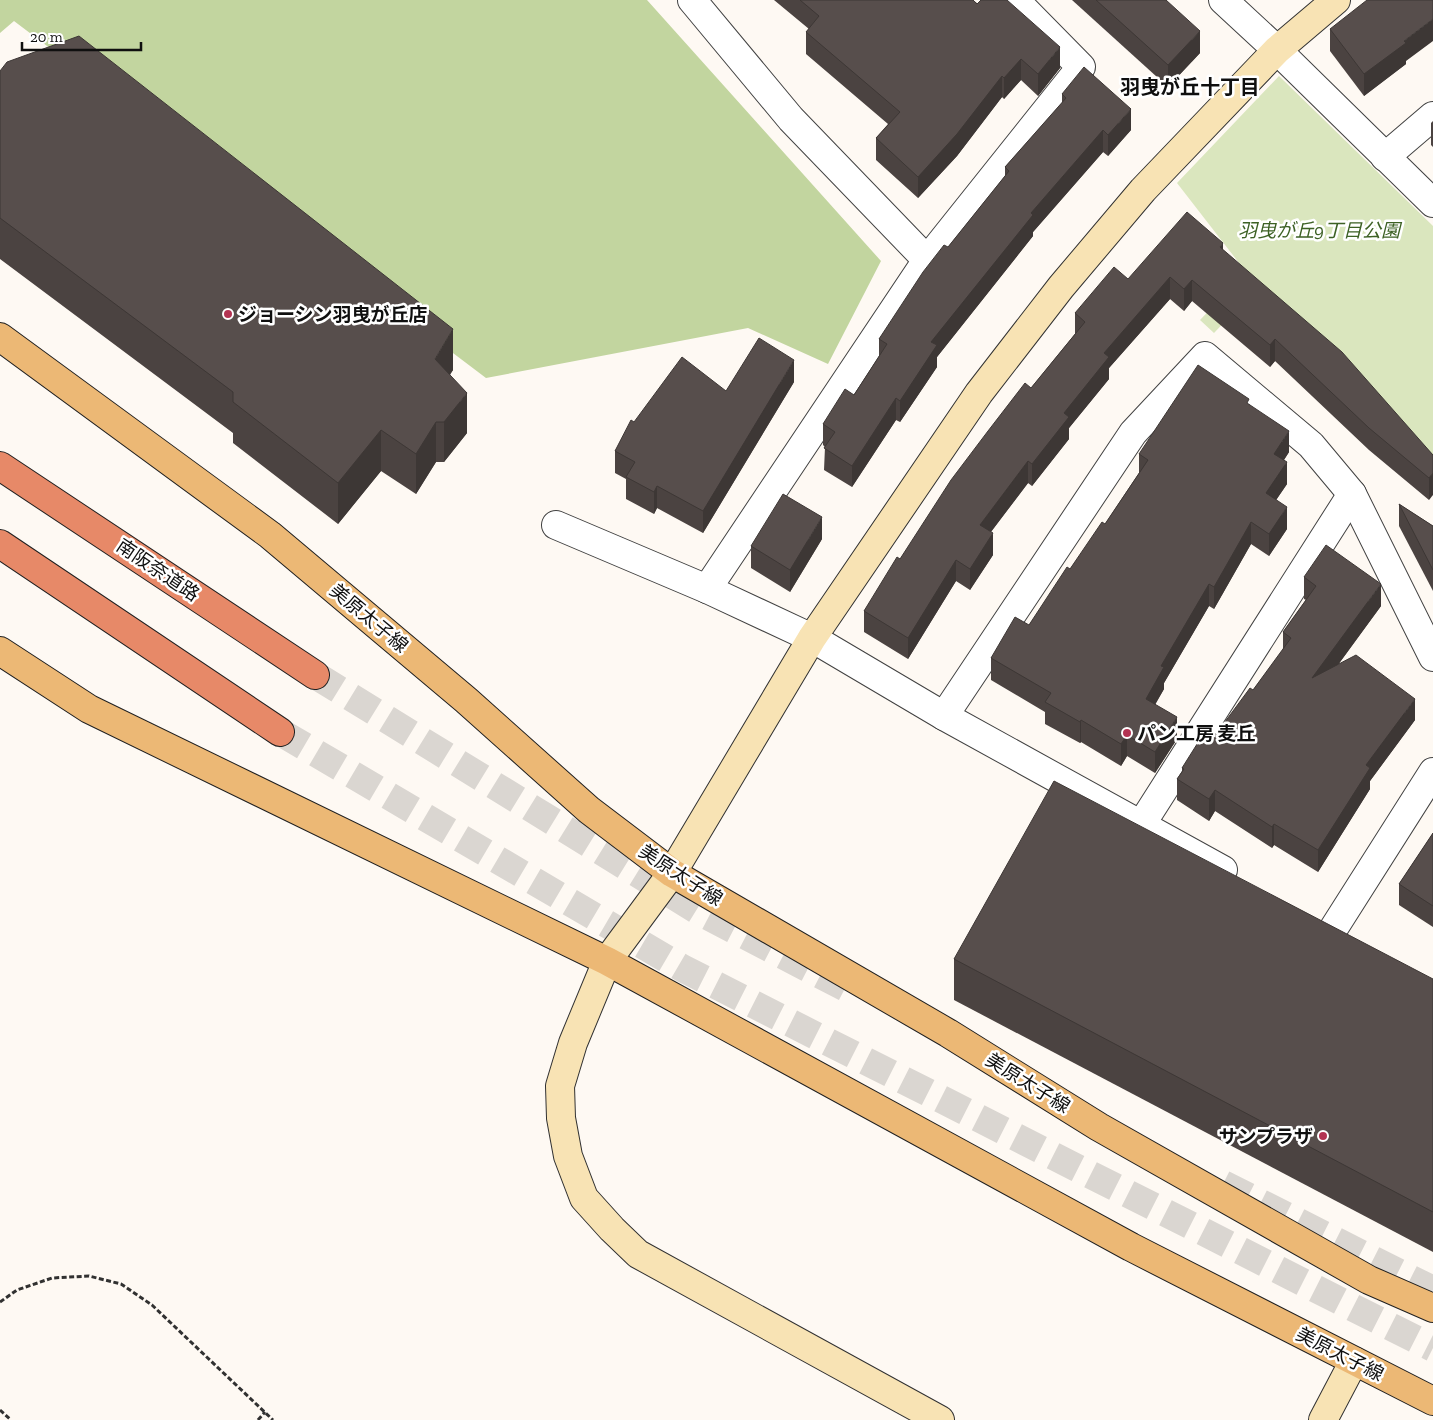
<svg xmlns="http://www.w3.org/2000/svg" width="1433" height="1420" font-family="'Zilla Slab','Noto Sans JP',serif">
	<style>
		.green { fill: #dae6be }
		.forest { fill: #c2d59f }
		.lines { fill: none; stroke-linecap: round; stroke-linejoin: round }
		.highway-tunnel { stroke: #dad6d1; stroke-width: 28; stroke-dasharray: 28 14; stroke-linecap: butt }
		.street-casing { stroke: #424242; stroke-width: 30 }
		.secondary-casing { stroke: #313131; stroke-width: 30 }
		.primary-casing { stroke: #202020; stroke-width: 30 }
		.highway-casing { stroke: #202020; stroke-width: 30 }
		.path { stroke: #313131; stroke-width: 3; stroke-dasharray: 5 2.5; stroke-linecap: butt }
		.street { stroke: #fff; stroke-width: 28 }
		.secondary { stroke: #f8e3b4; stroke-width: 28 }
		.primary { stroke: #ecb875; stroke-width: 28 }
		.highway { stroke: #e78968; stroke-width: 28 }
		.wall { fill: #4b4341 }
		.shaded-wall { fill: #3d3735 }
		.building { fill: #574e4c; stroke: #3d3735 }
		.poi-dot { fill: #b33352; stroke: #fff; stroke-width: 2 }
		.labels { text-anchor: middle; dominant-baseline: central; stroke-width: 5; stroke-linejoin: round; paint-order: stroke }
		.park-label { font-size: 19px; font-style: italic; fill: #3d6125; stroke: #fff }
		.poi-label { font-size: 19px; font-weight: bold; fill: #0f0f0f; stroke: #fff; text-anchor: start }
		.street-label { font-size: 19px; fill: #0f0f0f; stroke: #fff }
		.neighbourhood-label { font-size: 20px; font-weight: bold; fill: #0f0f0f; stroke: #fff }
	</style>
	<rect width="100%" height="100%" fill="#fef9f3"/>
	<path class="green" d="M 1279,76 L 1433,226 L 1433,482 L 1259,286 L 1214,333 L 1200,320 L 1246,272 L 1177,183 Z"/>
	<path class="forest" d="M 0,0 L 647,0 L 881,261 L 828,364 L 748,328 L 486,378 L 14,21 L 0,33 Z"/>
	<g class="lines">
		<g class="highway-tunnel">
			<path d="M 315,675 L 700,912 L 848,989"/>
			<path d="M 280,732 L 682,968 L 1433,1348"/>
			<path d="M 1223,1184 L 1433,1290"/>
		</g>
		<g class="street-casing">
			<g id="street">
				<path d="M 692,0 L 791,119 L 927,260"/>
				<path d="M 1223,0 L 1277,50 L 1433,203"/>
				<path d="M 1385,157 L 1433,116"/>
				<path d="M 556,525 L 707,589 L 812,638 L 944,716 L 1223,870"/>
				<path d="M 707,589 L 927,260 L 1081,67 L 1015,0"/>
				<path d="M 944,716 L 1133,433 L 1205,356 L 1311,445 L 1352,494 L 1433,657"/>
				<path d="M 1141,825 L 1352,494"/>
				<path d="M 1332,931 L 1433,772"/>
			</g>
		</g>
		<g class="secondary-casing">
			<g id="secondary">
				<path d="M 940,1420 L 638,1254 L 612,1229 L 584,1198 L 568,1156 L 561,1118 L 560,1086 L 573,1043 L 607,961 L 672,873 L 812,638 L 979,393 L 1061,287 L 1143,190 L 1277,50 L 1336,0"/>
				<path d="M 1323,1420 L 1354,1361"/>
			</g>
		</g>
		<g class="primary-casing">
			<g id="primary">
				<path d="M 0,337 L 270,535 L 466,700 L 589,810 L 672,873 L 948,1033 L 1099,1127 L 1369,1280 L 1433,1308"/>
				<path d="M 0,651 L 89,709 L 607,961 L 1131,1247 L 1433,1401"/>
			</g>
		</g>
		<g class="highway-casing">
			<g id="highway">
				<path d="M 0,466 L 315,675"/>
				<path d="M 0,544 L 280,732"/>
			</g>
		</g>
		<g class="path">
			<path d="M 0,1302 L 17,1290 L 52,1278 L 89,1276 L 121,1284 L 152,1305 L 273,1420"/>
			<path d="M 0,1410 L 11,1420"/>
			<path d="M 258,1420 L 265,1412"/>
		</g>
		<use href="#street" class="street"/>
		<use href="#secondary" class="secondary"/>
		<use href="#primary" class="primary"/>
		<use href="#highway" class="highway"/>
	</g>
	<g class="wall">
		<path d="M 774,0 L 973,0 L 1060,68 L 1038,96 L 1021,80 L 1004,99 L 1002,97 L 957,156 L 918,198 L 876,160 L 876,138 L 888,124 L 806,54 L 806,32 L 809,29 Z"/>
		<path d="M 1072,0 L 1166,0 L 1200,53 L 1168,87 Z"/>
		<path d="M 1330,29 L 1406,61 L 1406,64 L 1364,96 L 1330,51 Z"/>
		<path d="M 0,71 L 453,370 L 450,374 L 467,433 L 444,462 L 436,462 L 416,494 L 381,471 L 338,524 L 233,443 L 233,433 L 0,259 Z"/>
		<path d="M 1062,94 L 1131,130 L 1108,156 L 1103,152 L 1033,232 L 1033,236 L 937,357 L 937,367 L 900,422 L 896,420 L 852,487 L 824,470 L 825,447 L 823,445 L 823,424 L 854,395 L 879,356 L 879,339 L 948,247 L 1005,176 L 1005,167 L 1062,103 Z"/>
		<path d="M 1433,121 L 1433,147 L 1431,145 L 1431,123 Z"/>
		<path d="M 1223,250 L 1433,455 L 1429,500 L 1369,450 L 1275,361 L 1270,367 L 1192,301 L 1184,311 L 1170,299 L 1109,368 L 1109,379 L 1069,428 L 1069,439 L 1032,486 L 1028,483 L 991,532 L 993,555 L 970,590 L 956,581 L 908,659 L 864,632 L 864,611 L 900,559 L 1031,388 L 1075,334 L 1075,313 L 1128,279 Z"/>
		<path d="M 794,382 L 703,533 L 657,508 L 654,514 L 626,499 L 626,479 L 615,473 L 615,451 L 634,422 L 726,391 Z"/>
		<path d="M 1249,404 L 1289,452 L 1284,460 L 1287,484 L 1276,500 L 1287,529 L 1269,556 L 1251,544 L 1214,609 L 1209,606 L 1164,683 L 1164,689 L 1155,704 L 1177,739 L 1155,773 L 1127,756 L 1121,766 L 1081,742 L 1080,743 L 1045,724 L 1045,712 L 991,680 L 991,658 L 1029,625 L 1070,569 L 1105,524 L 1139,473 L 1139,454 Z"/>
		<path d="M 1399,504 L 1433,526 L 1433,591 L 1399,526 Z"/>
		<path d="M 822,539 L 790,592 L 751,568 L 751,546 Z"/>
		<path d="M 1304,577 L 1381,606 L 1338,665 L 1415,720 L 1370,781 L 1370,789 L 1318,872 L 1274,845 L 1272,848 L 1215,811 L 1209,821 L 1177,800 L 1177,779 L 1182,771 L 1182,768 L 1216,734 L 1253,690 L 1283,650 L 1283,632 L 1306,600 L 1304,599 Z"/>
		<path d="M 1433,833 L 1433,927 L 1399,905 L 1399,884 Z"/>
		<path d="M 954,959 L 1433,979 L 1433,1252 L 954,1000 Z"/>
	</g>
	<g class="shaded-wall">
		<path d="M 1433,19 L 1433,41 L 1406,61 L 1406,64 L 1364,96 L 1364,74 L 1404,41 Z"/>
		<path d="M 1200,31 L 1200,53 L 1168,87 L 1168,65 Z"/>
		<path d="M 1060,47 L 1060,68 L 1038,96 L 1038,74 Z"/>
		<path d="M 1021,59 L 1021,80 L 1004,99 L 1004,78 Z"/>
		<path d="M 1002,76 L 1002,97 L 957,156 L 918,198 L 918,177 Z"/>
		<path d="M 1131,109 L 1131,130 L 1108,156 L 1108,135 Z"/>
		<path d="M 1103,130 L 1103,152 L 1033,232 L 1033,236 L 937,357 L 937,367 L 900,422 L 900,401 L 931,342 L 1031,213 Z"/>
		<path d="M 1223,243 L 1223,265 L 1220,247 Z"/>
		<path d="M 1170,277 L 1170,299 L 1109,368 L 1109,379 L 1069,428 L 1069,439 L 1032,486 L 1032,464 L 1064,413 L 1104,353 Z"/>
		<path d="M 1192,280 L 1192,301 L 1184,311 L 1184,289 Z"/>
		<path d="M 453,329 L 453,370 L 435,399 L 435,359 Z"/>
		<path d="M 1275,339 L 1275,361 L 1270,367 L 1270,345 Z"/>
		<path d="M 794,360 L 794,382 L 703,533 L 703,511 Z"/>
		<path d="M 467,393 L 467,433 L 444,462 L 444,422 Z"/>
		<path d="M 896,398 L 896,420 L 852,487 L 852,466 Z"/>
		<path d="M 436,422 L 436,462 L 416,494 L 416,454 Z"/>
		<path d="M 381,430 L 381,471 L 338,524 L 338,483 Z"/>
		<path d="M 1289,431 L 1289,452 L 1274,475 L 1274,454 Z"/>
		<path d="M 1028,461 L 1028,483 L 980,546 L 980,525 Z"/>
		<path d="M 1287,462 L 1287,484 L 1266,515 L 1266,493 Z"/>
		<path d="M 1433,473 L 1433,495 L 1429,500 L 1429,478 Z"/>
		<path d="M 657,486 L 657,508 L 654,514 L 654,492 Z"/>
		<path d="M 1287,507 L 1287,529 L 1269,556 L 1269,534 Z"/>
		<path d="M 822,517 L 822,539 L 790,592 L 790,570 Z"/>
		<path d="M 1251,522 L 1251,544 L 1214,609 L 1214,587 Z"/>
		<path d="M 993,533 L 993,555 L 970,590 L 970,569 Z"/>
		<path d="M 956,560 L 956,581 L 908,659 L 908,638 Z"/>
		<path d="M 1209,584 L 1209,606 L 1164,683 L 1164,689 L 1146,721 L 1146,699 L 1161,666 Z"/>
		<path d="M 1381,584 L 1381,606 L 1312,700 L 1312,678 Z"/>
		<path d="M 1415,699 L 1415,720 L 1370,781 L 1370,789 L 1318,872 L 1318,850 L 1366,765 Z"/>
		<path d="M 1177,717 L 1177,739 L 1155,773 L 1155,752 Z"/>
		<path d="M 1081,720 L 1081,742 L 1080,743 L 1080,722 Z"/>
		<path d="M 1127,735 L 1127,756 L 1121,766 L 1121,744 Z"/>
		<path d="M 1215,790 L 1215,811 L 1209,821 L 1209,799 Z"/>
		<path d="M 1274,824 L 1274,845 L 1272,848 L 1272,827 Z"/>
	</g>
	<g class="building">
		<path d="M 800,0 L 973,0 L 977,4 L 981,0 L 1007,0 L 1060,47 L 1038,74 L 1021,59 L 1004,78 L 1002,76 L 957,134 L 918,177 L 876,138 L 900,112 L 806,32 L 819,16 Z"/>
		<path d="M 1096,0 L 1166,0 L 1200,31 L 1168,65 Z"/>
		<path d="M 1367,0 L 1433,0 L 1433,19 L 1404,41 L 1406,43 L 1364,74 L 1330,29 Z"/>
		<path d="M 79,36 L 453,329 L 435,359 L 467,393 L 444,422 L 436,422 L 416,454 L 381,430 L 338,483 L 233,402 L 233,392 L 0,218 L 0,71 L 7,62 Z"/>
		<path d="M 1084,67 L 1131,109 L 1108,135 L 1103,130 L 1031,213 L 1033,215 L 931,342 L 937,345 L 900,401 L 896,398 L 852,466 L 824,448 L 835,432 L 823,424 L 845,389 L 854,395 L 887,344 L 879,339 L 923,272 L 944,245 L 948,247 L 1009,171 L 1005,167 L 1066,98 L 1062,94 Z"/>
		<path d="M 1187,212 L 1223,243 L 1220,247 L 1342,352 L 1433,455 L 1433,473 L 1429,478 L 1369,428 L 1275,339 L 1270,345 L 1192,280 L 1184,289 L 1170,277 L 1104,353 L 1109,357 L 1064,413 L 1069,417 L 1032,464 L 1028,461 L 980,525 L 993,533 L 970,569 L 956,560 L 908,638 L 864,611 L 897,557 L 900,559 L 951,480 L 988,431 L 1025,383 L 1031,388 L 1085,322 L 1075,313 L 1114,267 L 1128,279 Z"/>
		<path d="M 759,338 L 794,360 L 703,511 L 657,486 L 654,492 L 626,477 L 635,462 L 615,451 L 631,420 L 634,422 L 682,357 L 726,391 Z"/>
		<path d="M 1198,365 L 1249,399 L 1247,403 L 1289,431 L 1274,454 L 1287,462 L 1266,493 L 1287,507 L 1269,534 L 1251,522 L 1214,587 L 1209,584 L 1161,666 L 1164,667 L 1146,699 L 1177,717 L 1155,752 L 1127,735 L 1121,744 L 1081,720 L 1080,722 L 1045,702 L 1051,693 L 991,658 L 1015,617 L 1029,625 L 1067,567 L 1070,569 L 1102,522 L 1105,524 L 1148,460 L 1139,454 Z"/>
		<path d="M 783,494 L 822,517 L 790,570 L 751,546 Z"/>
		<path d="M 1399,504 L 1433,526 L 1433,570 Z"/>
		<path d="M 1326,545 L 1381,584 L 1312,678 L 1356,655 L 1415,699 L 1366,765 L 1370,768 L 1318,850 L 1274,824 L 1272,827 L 1215,790 L 1209,799 L 1177,779 L 1184,769 L 1182,768 L 1204,733 L 1208,729 L 1216,734 L 1250,688 L 1253,690 L 1291,638 L 1283,632 L 1316,586 L 1304,577 Z"/>
		<path d="M 1054,781 L 1433,979 L 1433,1212 L 954,959 Z"/>
		<path d="M 1433,833 L 1433,906 L 1399,884 Z"/>
	</g>
	<g class="poi-dot">
		<circle cx="228" cy="314" r="5"/>
		<circle cx="1127" cy="733" r="5"/>
		<circle cx="1323" cy="1136" r="5"/>
	</g>
	<g class="labels">
		<g class="park-label">
			<text x="1319" y="230">羽曳が丘9丁目公園</text>
		</g>
		<g class="poi-label">
			<text x="238" y="314">ジョーシン羽曳が丘店</text>
			<text x="1137" y="733">パン工房 麦丘</text>
			<text x="1313" y="1136" text-anchor="end">サンプラザ</text>
		</g>
		<g class="street-label">
			<text transform="translate(158 570) rotate(34)">南阪奈道路</text>
			<text transform="translate(369 618) rotate(40)">美原太子線</text>
			<text transform="translate(681 875) rotate(33)">美原太子線</text>
			<text transform="translate(1028 1083) rotate(32)">美原太子線</text>
			<text transform="translate(1340 1354) rotate(27)">美原太子線</text>
		</g>
		<g class="neighbourhood-label">
			<text x="1190" y="87">羽曳が丘十丁目</text>
		</g>
	</g>
	<path d="M22 42v8h119v-8" fill="none" stroke="#0f0f0f" stroke-width="2.5"/>
	<text x="30" y="42" font-size="15" fill="#0f0f0f" stroke="#ffffff" stroke-width="4" paint-order="stroke">20 m</text>
</svg>
